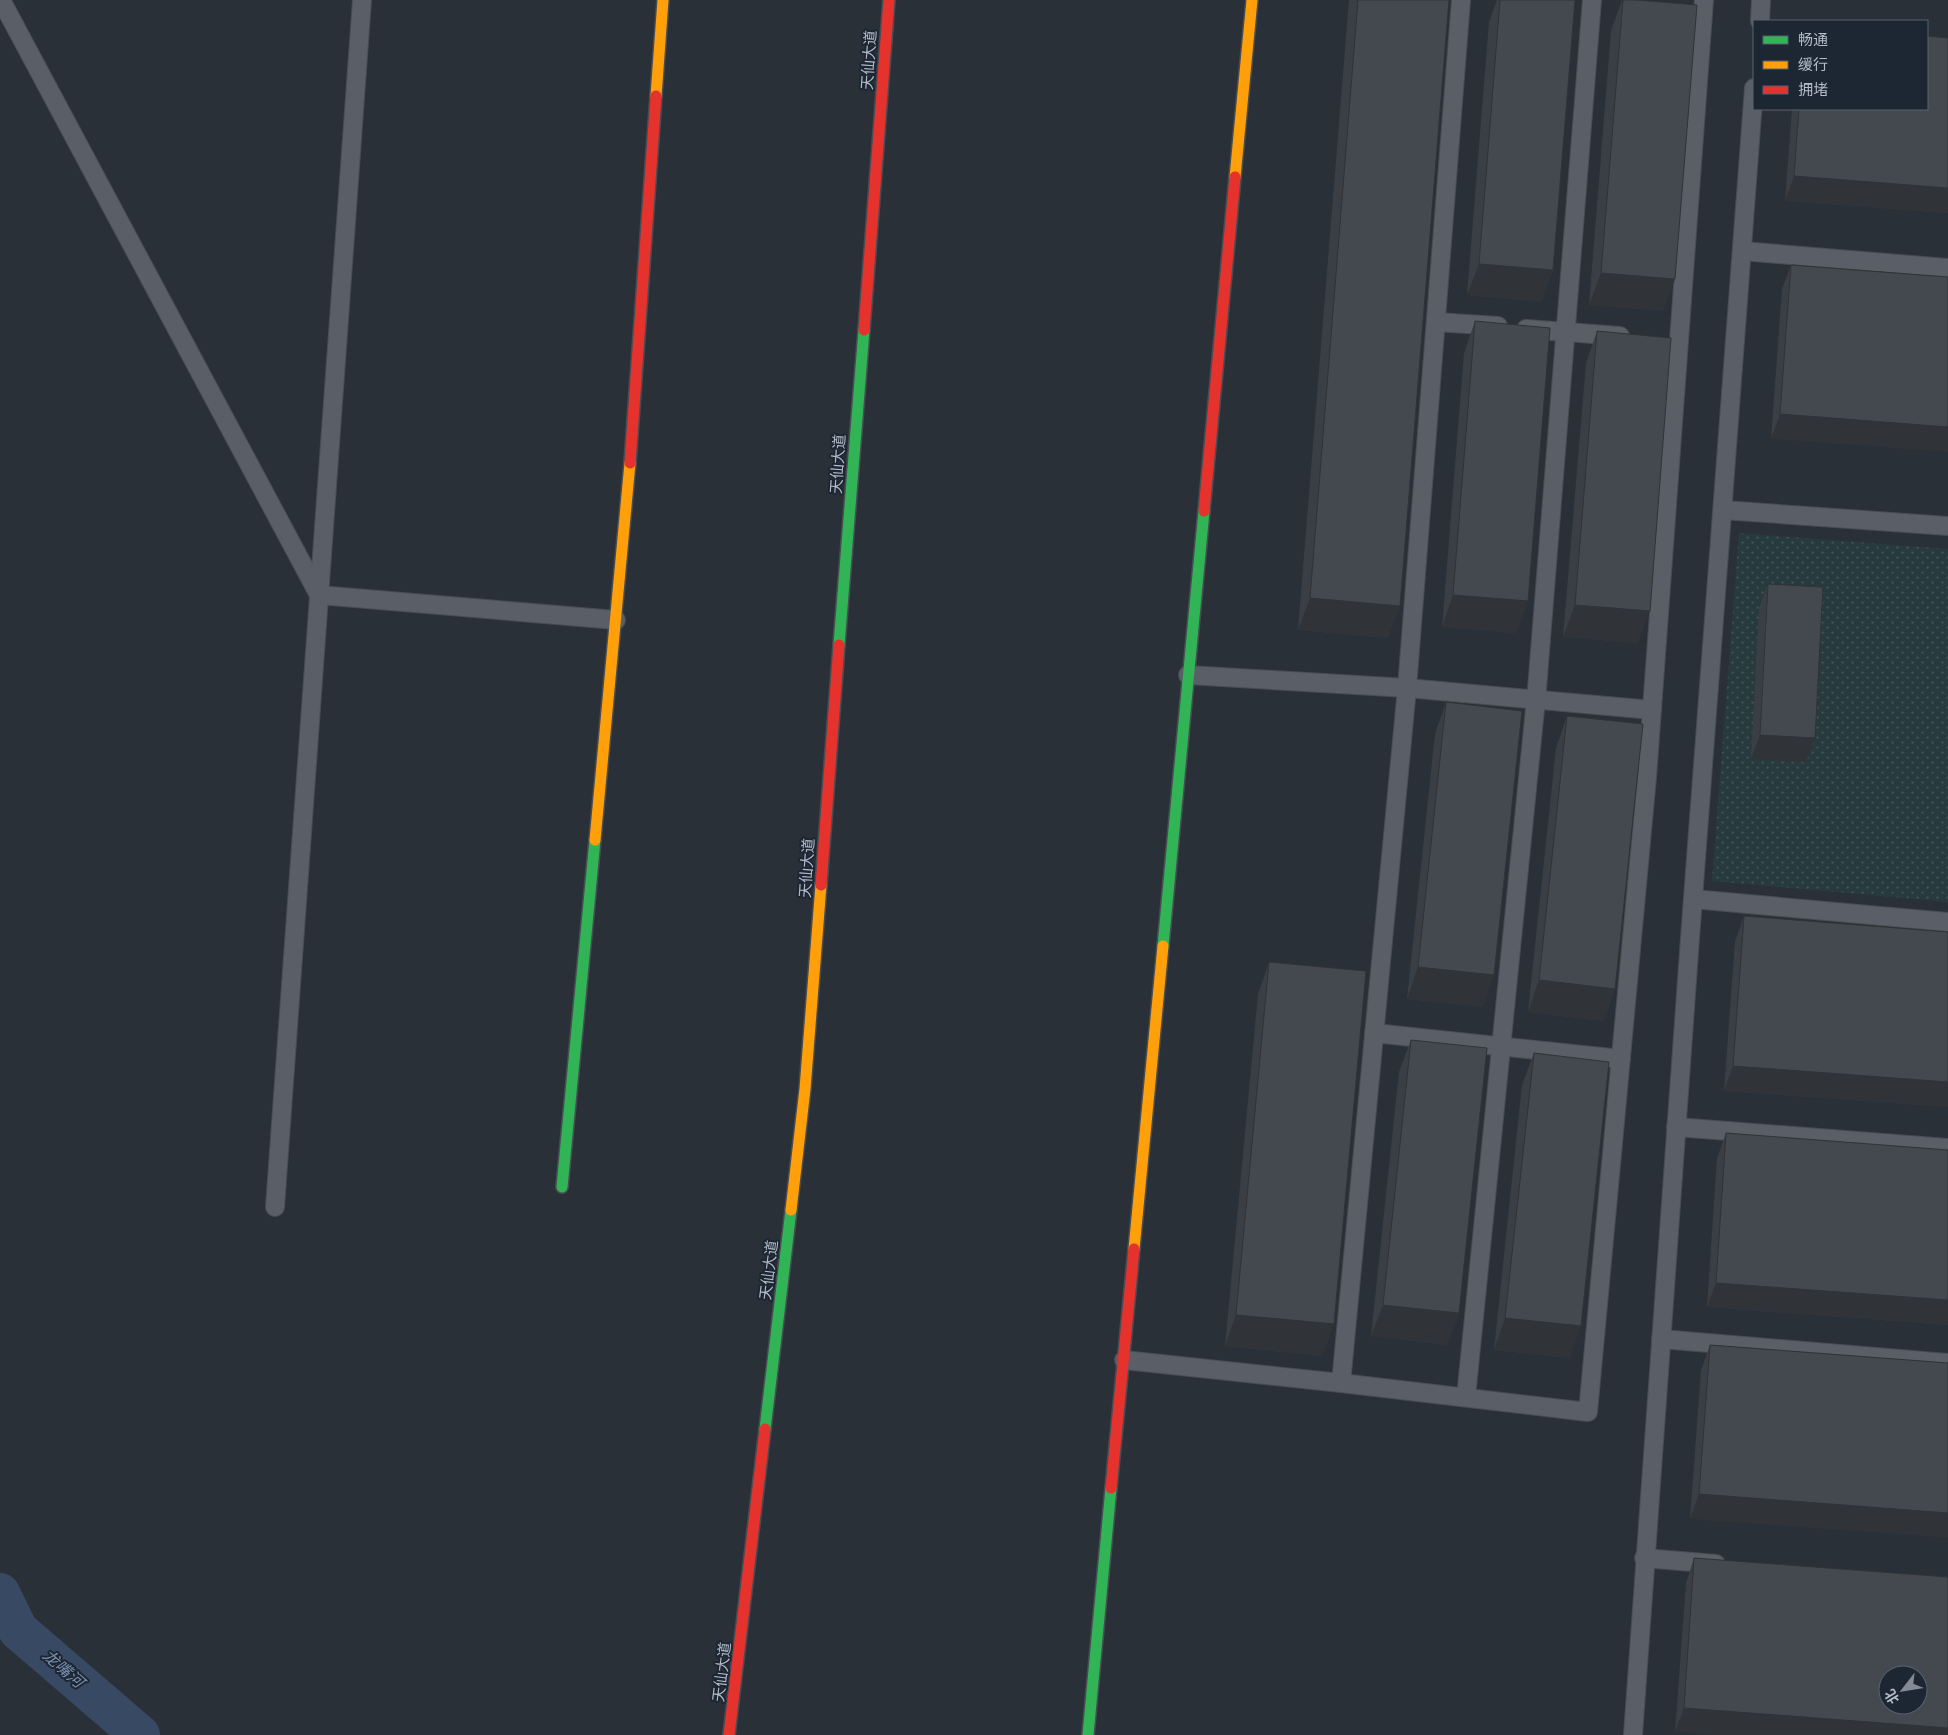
<svg xmlns="http://www.w3.org/2000/svg" width="1948" height="1735" font-family="Signika,'Noto Sans SC',sans-serif">
	<style>
		.grass { fill: url(#grass-dots) }
		.lines { fill: none; stroke-linecap: round; stroke-linejoin: round }
		.canal { stroke: #384963; stroke-width: 40 }
		.lane-casing { stroke: #484c53; stroke-width: 20 }
		.fast-casing { stroke: #484c53; stroke-width: 14 }
		.slow-casing { stroke: #484c53; stroke-width: 14 }
		.jam-casing { stroke: #484c53; stroke-width: 14 }
		.lane { stroke: #5a5e66; stroke-width: 18 }
		.fast { stroke: #30b455; stroke-width: 11 }
		.slow { stroke: #ff9f0a; stroke-width: 11 }
		.jam { stroke: #e5322d; stroke-width: 11 }
		.wall { fill: #3a3f45 }
		.shaded-wall { fill: #303338 }
		.building { fill: #444950; stroke: #303338; fill-rule: evenodd }
		.labels { text-anchor: middle; dominant-baseline: central; stroke-width: 4; stroke-linejoin: round; paint-order: stroke }
		.street-label { font-size: 15px; fill: #b4bcc9; stroke: #1d2633 }
		.water-label { font-size: 16px; font-style: italic; fill: #7c92b1; stroke: #1d2633 }
	</style>
	<defs>
		<pattern id="grass-dots" width="8" height="8" patternUnits="userSpaceOnUse" patternTransform="scale(1.25)"><rect width="8" height="8" fill="#273a3e"/><path d="M2 2h.1M6 6h.1" fill="none" stroke="#445559" stroke-width="1.8" stroke-linecap="round"/></pattern>
	</defs>
	<rect width="100%" height="100%" fill="#2a3038"/>
	<path class="grass" d="M 1739,533 L 1948,549 L 1948,902 L 1712,881 Z"/>
	<g class="lines">
		<path class="canal" d="M 0,1593 L 18,1630 L 140,1735"/>
		<g class="lane-casing">
			<g id="lane">
				<path d="M 1,0 L 319,595 L 616,620"/>
				<path d="M 1760,21 L 1761,0"/>
				<path d="M 1742,251 L 1948,268"/>
				<path d="M 1436,322 L 1498,326"/>
				<path d="M 1526,329 L 1620,336"/>
				<path d="M 1723,510 L 1948,526"/>
				<path d="M 1188,675 L 1407,688 L 1652,710"/>
				<path d="M 1693,899 L 1948,922"/>
				<path d="M 1374,1033 L 1621,1059"/>
				<path d="M 1676,1127 L 1948,1148"/>
				<path d="M 275,1207 L 362,0"/>
				<path d="M 1661,1339 L 1948,1363"/>
				<path d="M 1124,1360 L 1341,1383 L 1407,688 L 1461,0"/>
				<path d="M 1341,1383 L 1588,1412 L 1647,777 L 1704,0"/>
				<path d="M 1466,1397 L 1537,689 L 1592,0"/>
				<path d="M 1644,1558 L 1716,1564"/>
				<path d="M 1633,1735 L 1690,938 L 1754,88"/>
			</g>
		</g>
		<g class="fast-casing">
			<g id="fast">
				<path d="M 839,645 L 864,330"/>
				<path d="M 1163,946 L 1204,511"/>
				<path d="M 562,1187 L 595,840"/>
				<path d="M 765,1429 L 791,1210"/>
				<path d="M 1088,1735 L 1111,1488"/>
			</g>
		</g>
		<g class="slow-casing">
			<g id="slow">
				<path d="M 656,96 L 663,0"/>
				<path d="M 1235,177 L 1252,0"/>
				<path d="M 595,840 L 630,463"/>
				<path d="M 791,1210 L 805,1089 L 821,885"/>
				<path d="M 1134,1249 L 1163,946"/>
			</g>
		</g>
		<g class="jam-casing">
			<g id="jam">
				<path d="M 864,330 L 889,0"/>
				<path d="M 630,463 L 656,96"/>
				<path d="M 1204,511 L 1235,177"/>
				<path d="M 821,885 L 839,645"/>
				<path d="M 1111,1488 L 1134,1249"/>
				<path d="M 729,1735 L 765,1429"/>
			</g>
		</g>
		<use href="#lane" class="lane"/>
		<use href="#fast" class="fast"/>
		<use href="#slow" class="slow"/>
		<use href="#jam" class="jam"/>
	</g>
	<g class="wall">
		<path d="M 1349,0 L 1449,0 L 1388,638 L 1298,630 Z"/>
		<path d="M 1497,0 L 1575,0 L 1553,270 L 1541,302 L 1467,295 L 1489,22 Z"/>
		<path d="M 1622,0 L 1663,311 L 1589,305 L 1611,31 Z"/>
		<path d="M 1948,38 L 1948,213 L 1785,201 L 1792,109 L 1927,109 Z"/>
		<path d="M 1791,265 L 1948,277 L 1771,439 L 1782,289 Z"/>
		<path d="M 1475,321 L 1516,633 L 1442,627 L 1464,353 Z"/>
		<path d="M 1597,331 L 1638,643 L 1563,637 L 1586,363 Z"/>
		<path d="M 1768,584 L 1806,762 L 1751,759 L 1759,608 Z"/>
		<path d="M 1446,702 L 1483,1007 L 1407,999 L 1435,734 Z"/>
		<path d="M 1567,716 L 1615,989 L 1603,1021 L 1528,1012 L 1556,748 Z"/>
		<path d="M 1744,916 L 1948,932 L 1948,1107 L 1724,1091 L 1735,941 Z"/>
		<path d="M 1269,962 L 1334,1324 L 1322,1356 L 1225,1346 L 1258,994 Z"/>
		<path d="M 1411,1040 L 1447,1345 L 1371,1336 L 1399,1072 Z"/>
		<path d="M 1534,1053 L 1570,1358 L 1494,1350 L 1522,1085 Z"/>
		<path d="M 1726,1133 L 1948,1150 L 1948,1325 L 1707,1307 L 1717,1158 Z"/>
		<path d="M 1710,1345 L 1948,1363 L 1690,1519 L 1701,1370 Z"/>
		<path d="M 1694,1558 L 1948,1577 L 1675,1732 L 1686,1583 Z"/>
	</g>
	<g class="shaded-wall">
		<path d="M 1794,176 L 1948,188 L 1948,213 L 1785,201 Z"/>
		<path d="M 1479,264 L 1553,270 L 1541,302 L 1467,295 Z"/>
		<path d="M 1601,273 L 1675,279 L 1663,311 L 1589,305 Z"/>
		<path d="M 1780,414 L 1948,427 L 1948,452 L 1771,439 Z"/>
		<path d="M 1453,595 L 1528,601 L 1516,633 L 1442,627 Z"/>
		<path d="M 1310,598 L 1400,606 L 1388,638 L 1298,630 Z"/>
		<path d="M 1575,605 L 1650,611 L 1638,643 L 1563,637 Z"/>
		<path d="M 1760,735 L 1815,738 L 1806,762 L 1751,759 Z"/>
		<path d="M 1418,967 L 1494,975 L 1483,1007 L 1407,999 Z"/>
		<path d="M 1539,980 L 1615,989 L 1603,1021 L 1528,1012 Z"/>
		<path d="M 1733,1066 L 1948,1082 L 1948,1107 L 1724,1091 Z"/>
		<path d="M 1716,1283 L 1948,1300 L 1948,1325 L 1707,1307 Z"/>
		<path d="M 1383,1305 L 1459,1313 L 1447,1345 L 1371,1336 Z"/>
		<path d="M 1236,1315 L 1334,1324 L 1322,1356 L 1225,1346 Z"/>
		<path d="M 1505,1318 L 1581,1326 L 1570,1358 L 1494,1350 Z"/>
		<path d="M 1699,1494 L 1948,1513 L 1948,1538 L 1690,1519 Z"/>
		<path d="M 1684,1708 L 1948,1728 L 1948,1735 L 1711,1735 L 1675,1732 Z"/>
	</g>
	<g class="building">
		<path d="M 1358,0 L 1449,0 L 1400,606 L 1310,598 Z"/>
		<path d="M 1500,0 L 1575,0 L 1553,270 L 1479,264 Z"/>
		<path d="M 1623,0 L 1637,0 L 1697,5 L 1675,279 L 1601,273 Z"/>
		<path d="M 1927,36 L 1948,38 L 1948,188 L 1794,176 L 1799,109 L 1927,109 Z"/>
		<path d="M 1791,265 L 1948,277 L 1948,427 L 1780,414 Z"/>
		<path d="M 1475,321 L 1550,328 L 1528,601 L 1453,595 Z"/>
		<path d="M 1597,331 L 1671,338 L 1650,611 L 1575,605 Z"/>
		<path d="M 1768,584 L 1823,587 L 1815,738 L 1760,735 Z"/>
		<path d="M 1446,702 L 1522,711 L 1494,975 L 1418,967 Z"/>
		<path d="M 1567,716 L 1643,724 L 1615,989 L 1539,980 Z"/>
		<path d="M 1744,916 L 1948,932 L 1948,1082 L 1733,1066 Z"/>
		<path d="M 1269,962 L 1366,971 L 1334,1324 L 1236,1315 Z"/>
		<path d="M 1411,1040 L 1487,1048 L 1459,1313 L 1383,1305 Z"/>
		<path d="M 1534,1053 L 1609,1062 L 1581,1326 L 1505,1318 Z"/>
		<path d="M 1726,1133 L 1948,1150 L 1948,1300 L 1716,1283 Z"/>
		<path d="M 1710,1345 L 1948,1363 L 1948,1513 L 1699,1494 Z"/>
		<path d="M 1694,1558 L 1948,1577 L 1948,1728 L 1684,1708 ZM 1888,1675 L 1918,1675 L 1918,1705 L 1888,1705 Z"/>
	</g>
	<g class="labels">
		<g class="street-label">
			<text transform="translate(869 60) rotate(-86)">天仙大道</text>
			<text transform="translate(838 464) rotate(-86)">天仙大道</text>
			<text transform="translate(807 868) rotate(-86)">天仙大道</text>
			<text transform="translate(769 1270) rotate(-83)">天仙大道</text>
			<text transform="translate(722 1672) rotate(-83)">天仙大道</text>
		</g>
		<g class="water-label">
			<text transform="translate(63 1669) rotate(41)">龙嘴河</text>
		</g>
	</g>
	<rect x="1753" y="20" width="175" height="90" fill="#1d2633" stroke="#59626f"/>
	<rect x="1763" y="36" width="25" height="8" fill="#30b455" stroke="#59626f"/>
	<text x="1798" y="45" font-size="15" fill="#b4bcc9">畅通</text>
	<rect x="1763" y="61" width="25" height="8" fill="#ff9f0a" stroke="#59626f"/>
	<text x="1798" y="70" font-size="15" fill="#b4bcc9">缓行</text>
	<rect x="1763" y="86" width="25" height="8" fill="#e5322d" stroke="#59626f"/>
	<text x="1798" y="95" font-size="15" fill="#b4bcc9">拥堵</text>
	<g transform="translate(1903 1690) rotate(239)"><circle r="24" fill="#1d2633" stroke="#59626f"/>
	<path d="M0-4L9 19L0 12L-9 19Z" fill="#848b96"/>
	<text y="-8" font-size="14" font-weight="bold" text-anchor="middle" fill="#b4bcc9">北</text>
	</g>
</svg>
